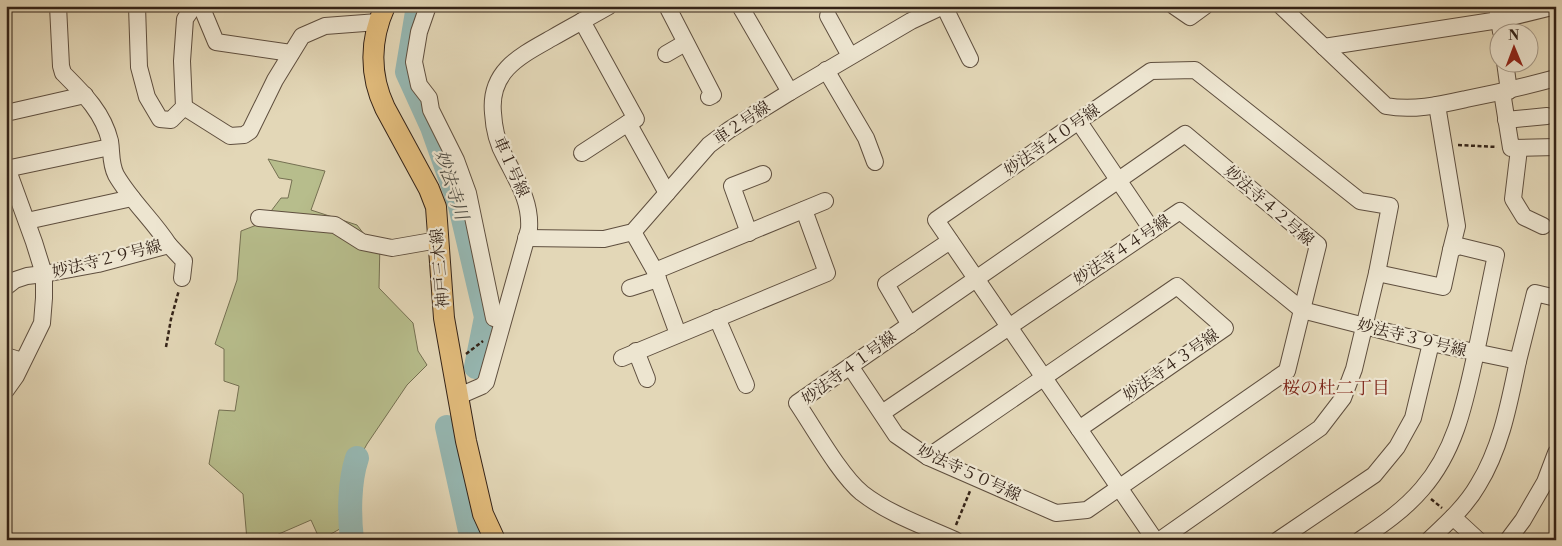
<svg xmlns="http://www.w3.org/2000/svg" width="1562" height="546" font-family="'Libre Bodoni','Noto Serif JP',serif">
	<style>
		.green { fill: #b7bd8c; stroke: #757052 }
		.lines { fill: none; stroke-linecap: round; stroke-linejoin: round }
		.river { stroke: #96b8b3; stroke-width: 24 }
		.minor-casing { stroke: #5f4f3f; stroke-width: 18 }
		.major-casing { stroke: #332217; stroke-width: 22 }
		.path { stroke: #332217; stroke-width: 2.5; stroke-dasharray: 4 2.5; stroke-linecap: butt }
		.minor { stroke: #ede5d0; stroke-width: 16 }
		.major { stroke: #e2bc7c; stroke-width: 20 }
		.labels { text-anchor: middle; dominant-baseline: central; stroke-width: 4.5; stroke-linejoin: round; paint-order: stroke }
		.street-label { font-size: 16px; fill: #332217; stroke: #ede5d0 }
		.water-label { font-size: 18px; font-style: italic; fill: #514f46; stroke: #ede5d0 }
		.neighbourhood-label { font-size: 18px; fill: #7a1f14; stroke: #ede5d0 }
	</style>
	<rect width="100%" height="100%" fill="#e3d7b7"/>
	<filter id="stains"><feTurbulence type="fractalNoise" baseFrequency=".004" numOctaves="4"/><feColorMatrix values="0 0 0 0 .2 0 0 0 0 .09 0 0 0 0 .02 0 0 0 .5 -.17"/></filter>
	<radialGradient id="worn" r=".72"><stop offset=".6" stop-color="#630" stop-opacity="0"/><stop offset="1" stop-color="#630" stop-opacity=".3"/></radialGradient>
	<path class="green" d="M 268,159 L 325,171 L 311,210 L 357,225 L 367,238 L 380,241 L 379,288 L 413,323 L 418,351 L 427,365 L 407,385 L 367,444 L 355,466 L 356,520 L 320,540 L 311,520 L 265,540 L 247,540 L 243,494 L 209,464 L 219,410 L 235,411 L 239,386 L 224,381 L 224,349 L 215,344 L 237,280 L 241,231 L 262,223 L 281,198 L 288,198 L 292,180 L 279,178 Z"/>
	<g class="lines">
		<g class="river">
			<path d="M 418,6 L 407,72 L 432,127 L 460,206 L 486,317 L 476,367"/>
			<path d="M 447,427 L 470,531"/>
			<path d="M 352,540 C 349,515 349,482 357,458"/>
		</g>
		<g class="minor-casing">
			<g id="minor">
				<path d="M 137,6 L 139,67 L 147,97 L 160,119 L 171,120 L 184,107 L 182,61 L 185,19 L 194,6"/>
				<path d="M 201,6 L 216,42 L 291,53"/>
				<path d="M 428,6 L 419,32 L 414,62 L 419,85 L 429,98 L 431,110 L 456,160 L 468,193 L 494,318 L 502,321"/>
				<path d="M 667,6 L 713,95 L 709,97"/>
				<path d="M 740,6 L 790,92"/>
				<path d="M 944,6 L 970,59"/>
				<path d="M 1174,6 L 1190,17 L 1205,6"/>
				<path d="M 1281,6 L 1386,106 C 1413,111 1439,105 1466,99 C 1496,93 1526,86 1556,78"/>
				<path d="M 1497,6 L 1501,32"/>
				<path d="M 828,16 L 850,56"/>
				<path d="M 582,21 L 636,119 L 628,123 L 667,193"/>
				<path d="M 1324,47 L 1499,20 L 1556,6"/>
				<path d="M 666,54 L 685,43"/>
				<path d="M 1505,62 L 1509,91"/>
				<path d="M 826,70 L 866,138 L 875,162"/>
				<path d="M 1502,92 L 1511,148 L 1556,147"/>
				<path d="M 1437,105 L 1457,226 L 1451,250"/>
				<path d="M 184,107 L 230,136 L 244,135 L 250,131 L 275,80 L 302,36 L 325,26 L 378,22"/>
				<path d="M 6,113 L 85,95"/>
				<path d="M 1506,120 L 1547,116"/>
				<path d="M 1079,122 L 1152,230"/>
				<path d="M 1519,149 L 1513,199 L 1524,217 L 1543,226"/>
				<path d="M 582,153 L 628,123"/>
				<path d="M 6,165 L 34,242 L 44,274 L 44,298 L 42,323 L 16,376 L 6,390"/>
				<path d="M 6,169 L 110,147"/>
				<path d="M 259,218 L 335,225 L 362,242 L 392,248 L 438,240"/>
				<path d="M 27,221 L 132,198"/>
				<path d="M 633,232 L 655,271 L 678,334"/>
				<path d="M 749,233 L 732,186 L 763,174"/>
				<path d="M 526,238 L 604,239 L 633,232 L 709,145 L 729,130 L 790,92 L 911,21 L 943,6"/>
				<path d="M 169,245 L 184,261 L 182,278"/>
				<path d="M 655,271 L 825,201"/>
				<path d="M 6,287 L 15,280 L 27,276 L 44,274 L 98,264 L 169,245 C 153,220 131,201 116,175 C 110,163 112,153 110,141 C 103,112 83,93 63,73 L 61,66 L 58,6"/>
				<path d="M 630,288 L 658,279"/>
				<path d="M 717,318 L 746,385"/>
				<path d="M 910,325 L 886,284 L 950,241"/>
				<path d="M 636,351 L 647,379"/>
				<path d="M 6,356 L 22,361"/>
				<path d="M 622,358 L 827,273 L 804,210"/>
				<path d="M 850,366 L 896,435 L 928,457 L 1056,513 L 1087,510 L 1287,371 L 1318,245 L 1185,134 L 797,403 C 814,428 840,475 862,493 C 889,514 924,526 955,540"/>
				<path d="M 459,396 L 482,386 L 486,382 L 529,229 C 531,201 517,181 505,157 C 497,143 494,130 493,113 C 489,71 520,56 552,38 C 571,27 590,17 609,6"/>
				<path d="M 882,413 L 1180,211 L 1302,310 L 1431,343 L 1518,361 L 1535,293 L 1556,298"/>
				<path d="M 928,457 L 1177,286 L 1225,328 L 1079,429"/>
				<path d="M 1453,517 L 1478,540"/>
				<path d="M 1155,540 L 936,220 L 1151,71 L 1195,70 L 1360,201 L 1390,206 L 1377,273 L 1354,369 L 1343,398 L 1320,428 L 1160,540"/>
				<path d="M 1278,540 L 1374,475 L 1397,447 L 1413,418 L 1431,343"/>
				<path d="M 1360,540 C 1382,525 1404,510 1422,489 C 1456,450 1465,402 1476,352 C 1483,320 1489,288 1496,255 L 1459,246 L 1451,250 L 1443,287 L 1377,273"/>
				<path d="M 1429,540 C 1447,523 1466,506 1478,485 C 1501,448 1509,404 1518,361"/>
				<path d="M 1508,540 L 1523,520 L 1545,482 L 1556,453"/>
			</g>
		</g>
		<g class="major-casing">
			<path id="major" d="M 385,6 C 370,39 369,75 385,108 L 429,189 L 436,207 L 444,318 L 466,441 L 483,514 L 495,540"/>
		</g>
		<g class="path">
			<path d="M 1458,145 L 1497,147"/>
			<path d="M 166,347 L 171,319 L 179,290"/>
			<path d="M 466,354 L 483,341"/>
			<path d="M 1431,499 L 1442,508"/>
			<path d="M 956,525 L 970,491"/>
		</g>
		<use href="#minor" class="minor"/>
		<use href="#major" class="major"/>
	</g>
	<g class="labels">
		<g class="street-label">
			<text transform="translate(742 123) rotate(-34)">車２号線</text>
			<text transform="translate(1052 140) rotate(-35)">妙法寺４０号線</text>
			<text transform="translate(511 167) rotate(66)">車１号線</text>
			<text transform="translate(1269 206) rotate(41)">妙法寺４２号線</text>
			<text transform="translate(1122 250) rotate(-34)">妙法寺４４号線</text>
			<text transform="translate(107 259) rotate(-14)">妙法寺２９号線</text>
			<text transform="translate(440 268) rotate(-95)">神戸三木線</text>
			<text transform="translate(1412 338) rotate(14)">妙法寺３９号線</text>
			<text transform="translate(1171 365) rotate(-35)">妙法寺４３号線</text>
			<text transform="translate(849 368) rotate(-36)">妙法寺４１号線</text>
			<text transform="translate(969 473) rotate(25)">妙法寺５０号線</text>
		</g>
		<g class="water-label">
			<text transform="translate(451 185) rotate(72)">妙法寺川</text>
		</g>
		<g class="neighbourhood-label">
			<text x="1336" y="388">桜の杜二丁目</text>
		</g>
	</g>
	<rect width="1562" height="546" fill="none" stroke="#e3d7b7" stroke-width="25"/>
	<rect x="8" y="8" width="1547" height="531" fill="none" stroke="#332217" stroke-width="2.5"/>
	<rect x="12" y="12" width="1537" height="521" fill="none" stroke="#332217"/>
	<g transform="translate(1514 48) rotate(359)"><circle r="24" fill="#ede5d0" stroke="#a39786"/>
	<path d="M0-4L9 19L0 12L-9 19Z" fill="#8f2418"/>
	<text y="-8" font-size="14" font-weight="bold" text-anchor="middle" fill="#332217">N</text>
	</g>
	<rect width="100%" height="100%" filter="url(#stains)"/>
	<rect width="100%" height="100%" fill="url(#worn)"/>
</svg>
